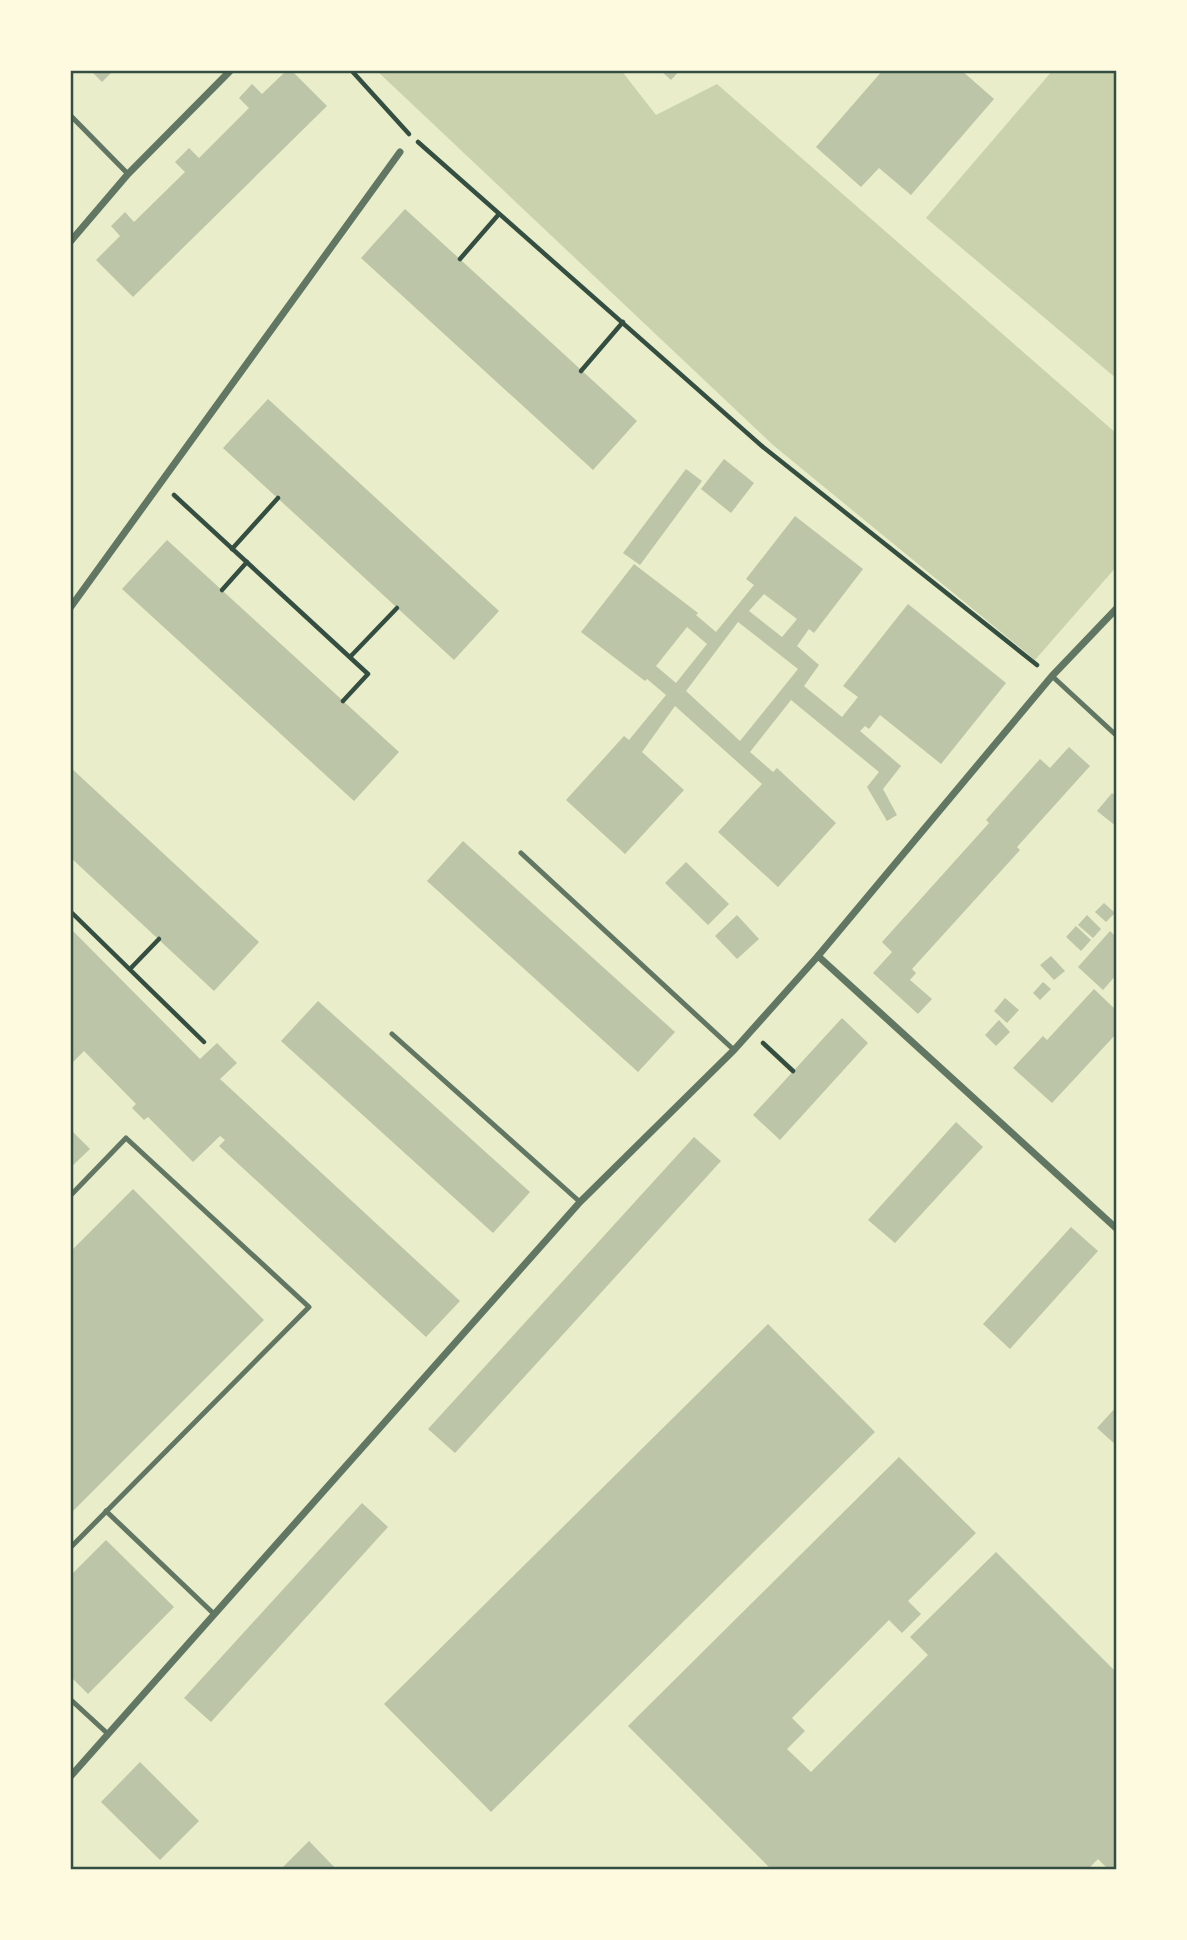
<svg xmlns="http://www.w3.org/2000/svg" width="1187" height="1940" font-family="Quicksand,sans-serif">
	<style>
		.green { fill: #cad2ad }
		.building { fill: #bcc5a7; fill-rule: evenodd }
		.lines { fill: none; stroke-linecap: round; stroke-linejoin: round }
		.path { stroke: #344e41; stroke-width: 4.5 }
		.service { stroke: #617663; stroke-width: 5 }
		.minor { stroke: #617663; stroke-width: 7 }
		.neatline { fill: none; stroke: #344e41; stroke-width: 2.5 }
	</style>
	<rect width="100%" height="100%" fill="#e9edc9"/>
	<g class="green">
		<path d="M 376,70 L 621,70 L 656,115 L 717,84 L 1117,434 L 1117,566 L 1035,660 L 773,445 Z"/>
		<path d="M 1053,70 L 1117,70 L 1117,379 L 926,218 Z"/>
	</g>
	<g class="building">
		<path d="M 90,70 L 114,70 L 102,82 Z"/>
		<path d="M 287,70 L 291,70 L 327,106 L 133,297 L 96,260 L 120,236 L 111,226 L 125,212 L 134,222 L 185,172 L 175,162 L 189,148 L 199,158 L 249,108 L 239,98 L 252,84 L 262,94 Z"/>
		<path d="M 660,70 L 680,70 L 671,80 Z"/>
		<path d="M 883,70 L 961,70 L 994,99 L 911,195 L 879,168 L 861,187 L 816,147 Z"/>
		<path d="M 405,209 L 637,421 L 593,470 L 361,258 Z"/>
		<path d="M 268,399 L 499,611 L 454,660 L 223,448 Z"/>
		<path d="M 724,459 L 754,483 L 731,513 L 701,489 Z"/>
		<path d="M 686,469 L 702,481 L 640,565 L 623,553 Z"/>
		<path d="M 795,516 L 863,569 L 814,633 L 809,629 L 797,646 L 819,665 L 804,686 L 842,717 L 858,697 L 843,686 L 908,604 L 1006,683 L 941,764 L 880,715 L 869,729 L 865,726 L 860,731 L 901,766 L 883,789 L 897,815 L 887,821 L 867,787 L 879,772 L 791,700 L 750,752 L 773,772 L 777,768 L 836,823 L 778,887 L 718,832 L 762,784 L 675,706 L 642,752 L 684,790 L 625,854 L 566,800 L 624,736 L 629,740 L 666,695 L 647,679 L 645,681 L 581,632 L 634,564 L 698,613 L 696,615 L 716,632 L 754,585 L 746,579 ZM 764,594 L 797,619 L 782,637 L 749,611 ZM 738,622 L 798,669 L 740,741 L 686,691 ZM 687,627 L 707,644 L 676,683 L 656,666 Z"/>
		<path d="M 167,540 L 399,752 L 354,801 L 122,589 Z"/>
		<path d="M 1069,747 L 1090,766 L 1017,847 L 1020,850 L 912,969 L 916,973 L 910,980 L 932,999 L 918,1014 L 873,973 L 892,952 L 882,942 L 989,823 L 986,820 L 1040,759 L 1050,768 Z"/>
		<path d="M 70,767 L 259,942 L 214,991 L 70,857 Z"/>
		<path d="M 1112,793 L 1117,797 L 1117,827 L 1097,811 Z"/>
		<path d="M 463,841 L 675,1032 L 638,1072 L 427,881 Z"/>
		<path d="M 686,862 L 729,904 L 708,925 L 665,883 Z"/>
		<path d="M 1104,903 L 1115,913 L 1106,922 L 1095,912 Z"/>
		<path d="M 737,915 L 759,939 L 737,959 L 715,936 Z"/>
		<path d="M 1087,915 L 1101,929 L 1093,938 L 1078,925 Z"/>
		<path d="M 1076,926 L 1091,940 L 1081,951 L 1066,937 Z"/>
		<path d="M 70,928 L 200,1059 L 217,1043 L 237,1063 L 220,1079 L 460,1301 L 426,1337 L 219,1146 L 225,1140 L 220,1136 L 193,1162 L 148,1117 L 144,1120 L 132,1108 L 136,1104 L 84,1051 L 70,1065 Z"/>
		<path d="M 1110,931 L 1117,938 L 1117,974 L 1103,990 L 1078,967 Z"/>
		<path d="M 1051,956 L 1065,971 L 1054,980 L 1040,965 Z"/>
		<path d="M 1043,982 L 1051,989 L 1040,1000 L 1033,993 Z"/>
		<path d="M 1094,989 L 1117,1011 L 1117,1033 L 1052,1103 L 1013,1068 L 1043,1036 L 1047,1040 Z"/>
		<path d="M 1005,998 L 1019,1010 L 1007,1023 L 994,1011 Z"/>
		<path d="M 318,1001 L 530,1192 L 493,1233 L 281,1041 Z"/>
		<path d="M 842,1018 L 868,1043 L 780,1140 L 753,1115 Z"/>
		<path d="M 999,1020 L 1010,1032 L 996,1046 L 985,1035 Z"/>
		<path d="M 956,1122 L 983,1147 L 895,1243 L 868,1220 Z"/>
		<path d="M 70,1129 L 90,1149 L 70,1168 Z"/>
		<path d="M 694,1137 L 721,1161 L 455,1453 L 428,1429 Z"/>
		<path d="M 133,1189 L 264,1320 L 70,1514 L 70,1252 Z"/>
		<path d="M 1071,1227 L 1098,1251 L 1010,1349 L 983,1324 Z"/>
		<path d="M 768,1324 L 875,1432 L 491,1812 L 384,1704 Z"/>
		<path d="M 1117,1406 L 1117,1446 L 1097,1428 Z"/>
		<path d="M 899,1457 L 976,1533 L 908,1601 L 921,1614 L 902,1633 L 889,1620 L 792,1718 L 805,1731 L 787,1749 L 811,1772 L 928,1655 L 910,1637 L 996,1552 L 1117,1673 L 1117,1870 L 1109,1870 L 1098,1859 L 1087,1870 L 772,1870 L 628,1726 Z"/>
		<path d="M 362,1503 L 388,1527 L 211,1722 L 184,1698 Z"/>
		<path d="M 106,1540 L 174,1607 L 88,1694 L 70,1676 L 70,1576 Z"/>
		<path d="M 140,1762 L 199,1821 L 160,1860 L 101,1802 Z"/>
		<path d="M 309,1841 L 337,1870 L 280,1870 Z"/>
	</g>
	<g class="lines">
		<g class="path">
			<path d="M 351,70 L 409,134"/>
			<path d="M 418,142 L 763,447 L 1037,665"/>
			<path d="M 460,259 L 499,214"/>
			<path d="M 581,371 L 623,322"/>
			<path d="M 174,495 L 368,674 L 343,701"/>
			<path d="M 232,549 L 278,498"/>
			<path d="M 222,590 L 247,562"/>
			<path d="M 350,657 L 397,608"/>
			<path d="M 70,911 L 204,1042"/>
			<path d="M 130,969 L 159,939"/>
			<path d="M 763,1043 L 793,1071"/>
		</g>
		<g class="service">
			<path d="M 70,115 L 128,174"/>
			<path d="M 1052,676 L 1117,736"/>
			<path d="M 521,853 L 734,1050"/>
			<path d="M 392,1034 L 580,1202"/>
			<path d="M 70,1196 L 126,1138 L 309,1307 L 70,1548"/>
			<path d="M 106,1511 L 214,1614"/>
			<path d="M 70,1699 L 108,1734"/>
			<path d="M 429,1870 L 434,1870"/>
		</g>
		<g class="minor">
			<path d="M 70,242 L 128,174 L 231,70"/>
			<path d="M 70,608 L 400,152"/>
			<path d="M 818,956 L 1117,1229"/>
			<path d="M 70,1777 L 580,1202 L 734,1050 L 818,956 L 1052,676 L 1117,608"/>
		</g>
	</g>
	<rect width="1187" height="1940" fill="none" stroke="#fefae0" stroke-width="144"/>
	<rect x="72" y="72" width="1043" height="1796" class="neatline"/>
</svg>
